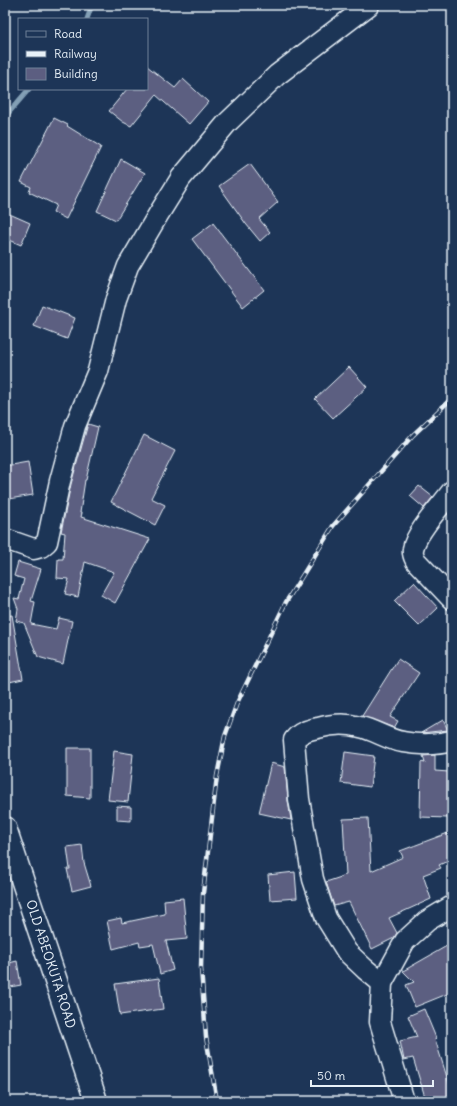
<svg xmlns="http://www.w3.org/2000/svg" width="457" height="1106" font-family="Delius,sans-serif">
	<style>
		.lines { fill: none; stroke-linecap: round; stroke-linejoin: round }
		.stream { stroke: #839fb5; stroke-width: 5 }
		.building { fill: #5c5e81; stroke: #e8f1f8 }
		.minor-casing { stroke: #e8f1f8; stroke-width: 23 }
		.highway-casing { stroke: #e8f1f8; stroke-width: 25 }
		.minor { stroke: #1d3557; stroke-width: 20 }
		.highway { stroke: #1d3557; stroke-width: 22 }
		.rail-casing { stroke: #e8f1f8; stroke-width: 4.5 }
		.rail { stroke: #1d3557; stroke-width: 3; stroke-dasharray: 9; stroke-linecap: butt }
		.labels { text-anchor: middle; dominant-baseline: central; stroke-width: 3; stroke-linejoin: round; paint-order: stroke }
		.street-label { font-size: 13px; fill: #e8f1f8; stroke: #1d3557 }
	</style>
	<rect width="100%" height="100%" fill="#1d3557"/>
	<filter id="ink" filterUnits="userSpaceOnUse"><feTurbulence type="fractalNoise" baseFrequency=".025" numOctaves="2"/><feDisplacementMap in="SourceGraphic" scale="8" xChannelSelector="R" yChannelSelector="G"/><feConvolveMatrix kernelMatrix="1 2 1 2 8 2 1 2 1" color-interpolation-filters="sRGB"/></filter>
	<g filter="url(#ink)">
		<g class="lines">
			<g class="stream">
				<path d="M 87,19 L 92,5"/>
				<path d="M 5,117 L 29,89"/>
			</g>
		</g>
		<g class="building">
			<path d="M 147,66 L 175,88 L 183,79 L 208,102 L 189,124 L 156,95 L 131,126 L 123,122 L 109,111 L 127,89 L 147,89 Z"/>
			<path d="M 54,118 L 68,125 L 67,126 L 101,147 L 66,219 L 53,212 L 56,205 L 29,192 L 31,187 L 21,182 Z"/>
			<path d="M 121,159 L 145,173 L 116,220 L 97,211 Z"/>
			<path d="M 250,164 L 278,202 L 259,219 L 270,232 L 260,241 L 246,224 L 219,186 Z"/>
			<path d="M 5,212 L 30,223 L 21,245 L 5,238 Z"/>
			<path d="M 213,223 L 264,290 L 243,307 L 192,239 Z"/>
			<path d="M 42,305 L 75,318 L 67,339 L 34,326 Z"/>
			<path d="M 349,367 L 367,387 L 333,418 L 315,399 Z"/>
			<path d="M 88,424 L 98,427 L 86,480 L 85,480 L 80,513 L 82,513 L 81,517 L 150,539 L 115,603 L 101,595 L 114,572 L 85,562 L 78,597 L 65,594 L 69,579 L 57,578 L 58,559 L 63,559 L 65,533 L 61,532 L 71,484 Z"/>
			<path d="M 144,435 L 175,451 L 151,498 L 165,505 L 155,525 L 111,502 Z"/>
			<path d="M 28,462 L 33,495 L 9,499 L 5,466 Z"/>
			<path d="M 419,486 L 433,497 L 424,508 L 410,496 Z"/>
			<path d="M 18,562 L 41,569 L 31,601 L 35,602 L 31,624 L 56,629 L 59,618 L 72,621 L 63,664 L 38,657 L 24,623 L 16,621 L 18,609 L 14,598 L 19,599 L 24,579 L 14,576 Z"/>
			<path d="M 414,582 L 438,608 L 419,626 L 394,601 Z"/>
			<path d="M 12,615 L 23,679 L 9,682 L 5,663 L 5,616 Z"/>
			<path d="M 398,659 L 419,673 L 390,717 L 398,721 L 394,728 L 362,716 Z"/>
			<path d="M 443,720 L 448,730 L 421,733 Z"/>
			<path d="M 67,748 L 90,748 L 90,798 L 67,796 Z"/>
			<path d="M 114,751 L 133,754 L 128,802 L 108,800 Z"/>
			<path d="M 345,752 L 374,756 L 370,787 L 341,783 Z"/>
			<path d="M 435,755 L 435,771 L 449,772 L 448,818 L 420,817 L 421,762 L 425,763 L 423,756 Z"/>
			<path d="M 271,763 L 285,767 L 288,800 L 291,820 L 259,813 Z"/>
			<path d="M 117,806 L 131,807 L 131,821 L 117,820 Z"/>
			<path d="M 368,818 L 371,871 L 403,857 L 400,851 L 448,833 L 447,835 L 452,833 L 452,859 L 439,865 L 441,868 L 423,875 L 431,899 L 389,918 L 397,933 L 394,938 L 372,949 L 349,902 L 334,906 L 326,882 L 341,877 L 341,876 L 346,875 L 343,819 Z"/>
			<path d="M 82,845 L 84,863 L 91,886 L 72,891 L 67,869 L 70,869 L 67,847 Z"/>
			<path d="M 295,872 L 297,898 L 270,900 L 268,875 Z"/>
			<path d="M 183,898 L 187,939 L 166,941 L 173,970 L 160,974 L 153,944 L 140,946 L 139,942 L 113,949 L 107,921 L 121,918 L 122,923 L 165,914 L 164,900 Z"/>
			<path d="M 452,943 L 452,992 L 415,1007 L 406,985 L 414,982 L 403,971 Z"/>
			<path d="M 17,961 L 21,985 L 5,988 L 5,964 Z"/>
			<path d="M 159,978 L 163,1009 L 120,1015 L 115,984 Z"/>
			<path d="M 424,1009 L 436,1038 L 435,1039 L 452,1093 L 452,1096 L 438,1101 L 433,1101 L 431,1095 L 425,1097 L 413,1058 L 404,1060 L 400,1041 L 417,1037 L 408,1016 Z"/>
		</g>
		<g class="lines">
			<g class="minor-casing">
				<g id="minor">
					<path d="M 452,491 C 441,506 416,532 413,549 C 412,554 414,557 416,561 L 452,599"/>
					<path d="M 5,539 L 34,549 L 41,547 L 47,542 L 60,481 L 75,426 L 98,371 L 116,299 L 128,266 L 158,215 L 181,178 L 227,123 L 277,75 L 369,5"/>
					<path d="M 382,983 L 365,969 L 347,952 L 326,918 L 313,879 L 299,799 L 294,740 C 300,732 308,730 318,728 C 332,724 346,723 360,727 C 375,730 388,740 403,742 C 419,745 436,745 452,741"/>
					<path d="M 404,1101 L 380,1022 L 382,983 L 405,941 L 427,921 L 452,906"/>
				</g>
			</g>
			<g class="highway-casing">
				<path id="highway" d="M 5,828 L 96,1101"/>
			</g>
			<use href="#minor" class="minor"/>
			<use href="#highway" class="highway"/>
			<g class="rail-casing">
				<path id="rail" d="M 217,1101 L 206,1037 L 201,968 L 203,893 L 217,776 L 225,736 L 237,703 L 286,602 L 333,526 L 413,435 L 452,398"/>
			</g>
			<use href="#rail" class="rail"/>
		</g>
	</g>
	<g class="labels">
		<g class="street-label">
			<text transform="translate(51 964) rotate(72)">OLD ABEOKUTA ROAD</text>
		</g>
	</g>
	<rect width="457" height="1106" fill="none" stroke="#1d3557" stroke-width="20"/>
	<rect x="10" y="10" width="437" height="1086" fill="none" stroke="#e8f1f8" stroke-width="1.5" filter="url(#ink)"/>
	<rect x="18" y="18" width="130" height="72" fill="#1d3557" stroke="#6e8097"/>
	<rect x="26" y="31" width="20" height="6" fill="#1d3557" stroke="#6e8097"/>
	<text x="54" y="38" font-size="12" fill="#e8f1f8">Road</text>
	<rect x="26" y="51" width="20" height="6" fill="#e8f1f8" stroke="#6e8097"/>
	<text x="54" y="58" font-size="12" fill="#e8f1f8">Railway</text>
	<rect x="26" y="68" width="20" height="12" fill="#5c5e81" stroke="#6e8097"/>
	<text x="54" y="78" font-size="12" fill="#e8f1f8">Building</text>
	<path d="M311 1080v6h122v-6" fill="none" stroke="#e8f1f8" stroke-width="2"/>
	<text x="317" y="1080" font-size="12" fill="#e8f1f8" stroke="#1d3557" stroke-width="3" paint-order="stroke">50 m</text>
</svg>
